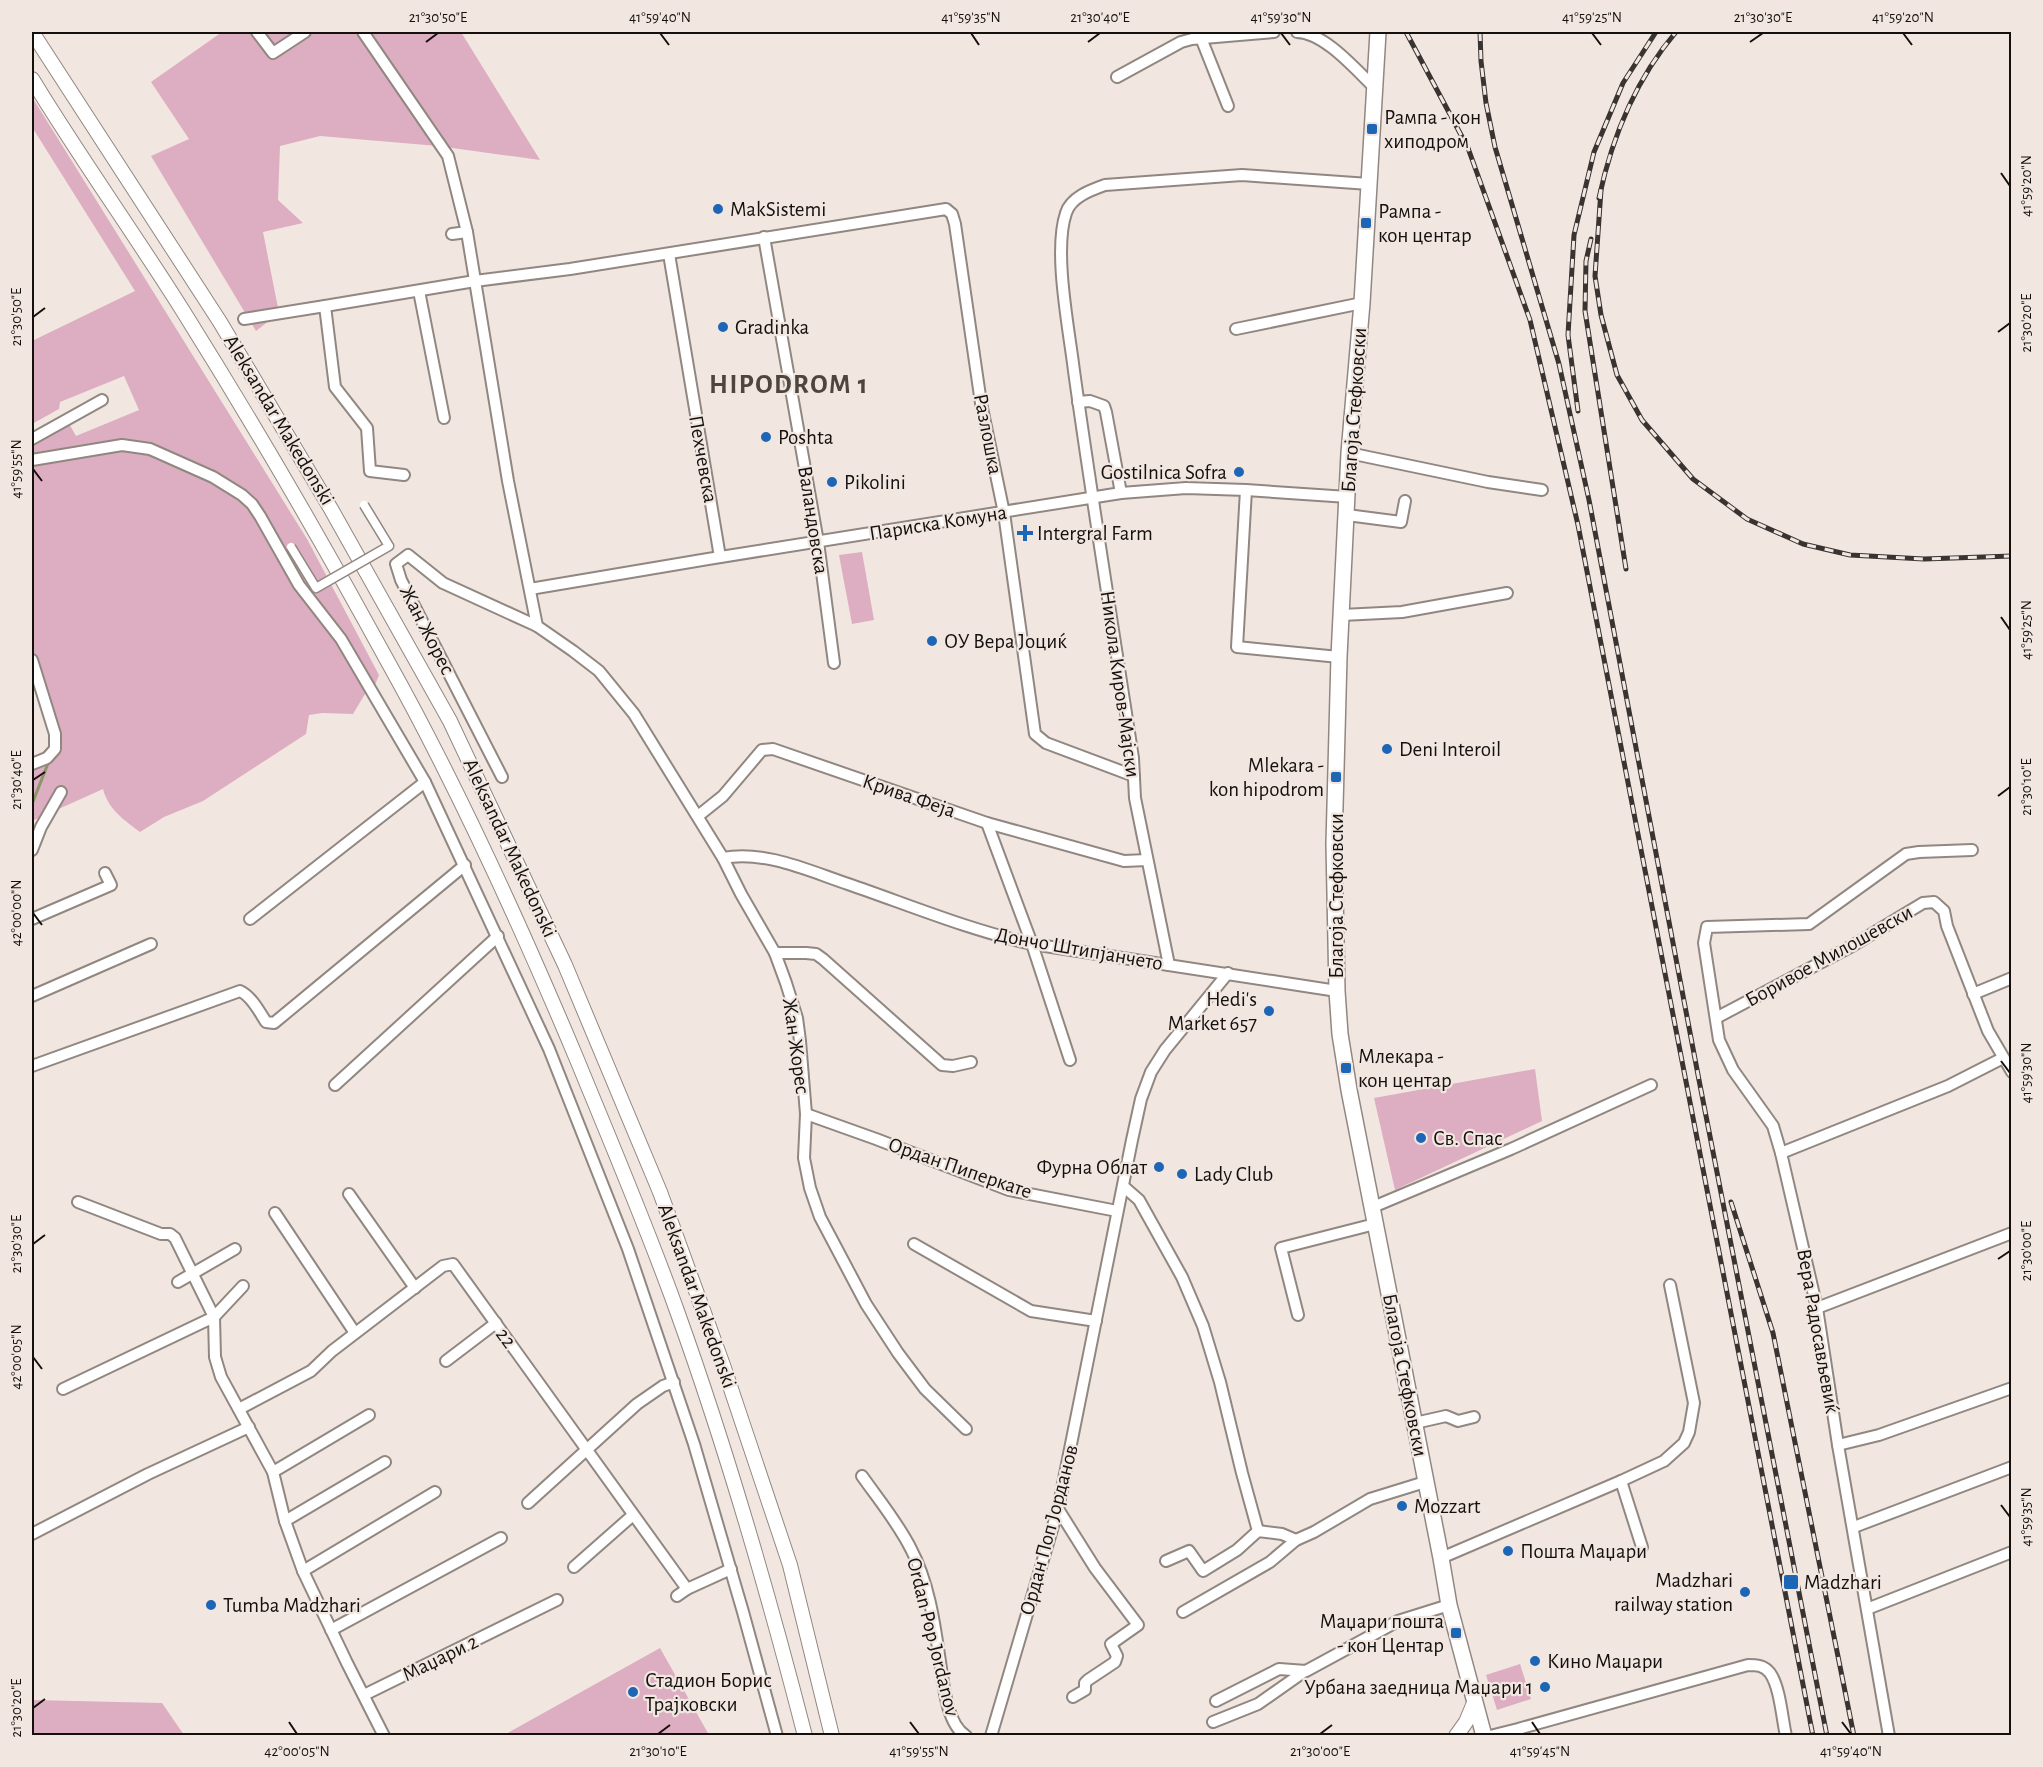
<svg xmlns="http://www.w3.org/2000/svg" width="2043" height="1767" font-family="'Alegreya Sans',sans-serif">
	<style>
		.green { fill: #ddadc1 }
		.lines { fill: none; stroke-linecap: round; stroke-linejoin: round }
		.stream { stroke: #8a9666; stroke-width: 3 }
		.minor-casing { stroke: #918781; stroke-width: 14 }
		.tertiary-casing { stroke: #918781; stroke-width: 16 }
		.secondary-casing { stroke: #918781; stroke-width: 18 }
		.minor { stroke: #fff; stroke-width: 10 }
		.tertiary { stroke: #fff; stroke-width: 14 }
		.secondary { stroke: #fff; stroke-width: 15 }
		.rail-casing { stroke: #393431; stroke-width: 5 }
		.rail { stroke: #f2e7e0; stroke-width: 3; stroke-dasharray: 9; stroke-linecap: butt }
		.pedestrian-bridge-casing { stroke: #918781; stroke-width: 11; stroke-linecap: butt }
		.pedestrian-bridge { stroke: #fff; stroke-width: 8 }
		.ticks { fill: none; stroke: #14100e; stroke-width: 2 }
		.poi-dot { fill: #1d66b5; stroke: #f2e7e0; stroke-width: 2 }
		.labels { text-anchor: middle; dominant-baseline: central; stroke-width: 4.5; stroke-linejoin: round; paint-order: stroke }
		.poi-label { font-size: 21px; fill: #14100e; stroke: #f2e7e0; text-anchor: start }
		.street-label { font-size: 21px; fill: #14100e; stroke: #f2e7e0 }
		.district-label { font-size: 27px; font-weight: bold; letter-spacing: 1.5px; fill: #4e453f; stroke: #f2e7e0 }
		.neatline { fill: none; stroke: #14100e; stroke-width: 2 }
		.ticks-label { font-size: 15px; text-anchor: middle; fill: #14100e }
	</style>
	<rect width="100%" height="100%" fill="#f2e7e0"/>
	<g class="green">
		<path d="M 222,32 L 461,32 L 540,160 L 438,146 L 320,136 L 280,146 L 278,200 L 303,223 L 263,232 L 279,313 L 256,331 L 151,156 L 189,139 L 151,82 Z"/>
		<path d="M 32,97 L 307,539 L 379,675 L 373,690 L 365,694 L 353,714 L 322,713 L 309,715 L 306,734 L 203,801 L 164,817 L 140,832 C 124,820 108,809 103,789 L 32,821 L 32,757 L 54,746 L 32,673 L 32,446 L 67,420 L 76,436 L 139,410 L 124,376 L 60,402 L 59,409 L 32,424 L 32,341 L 135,291 L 32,127 Z"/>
		<path d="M 862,552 L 874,620 L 852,624 L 839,555 Z"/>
		<path d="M 1535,1069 L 1542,1121 L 1395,1190 L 1374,1098 Z"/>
		<path d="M 660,1648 L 709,1735 L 504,1735 Z"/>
		<path d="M 1520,1664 L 1531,1699 L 1497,1710 L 1486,1675 Z"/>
		<path d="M 32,1700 L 162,1703 L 184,1735 L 32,1735 Z"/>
	</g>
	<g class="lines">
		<path class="stream" d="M 32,804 L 49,761"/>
		<g class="minor-casing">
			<g id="minor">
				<path d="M 257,32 L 273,53 L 305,32"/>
				<path d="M 363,32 L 448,156 L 467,232"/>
				<path d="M 1297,32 C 1325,33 1355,69 1375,88"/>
				<path d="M 1201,38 L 1228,106"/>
				<path d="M 1117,77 L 1181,42 L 1192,39 L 1274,32"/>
				<path d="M 452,234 L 467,232 L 508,481 L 537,626"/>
				<path d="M 764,237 L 818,542 L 834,663"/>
				<path d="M 669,254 L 720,557"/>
				<path d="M 419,291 L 444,418"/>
				<path d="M 244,319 L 325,306"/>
				<path d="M 1236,329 L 1362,303"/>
				<path d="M 1078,402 L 1090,401 L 1104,406 L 1106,412 L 1121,493"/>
				<path d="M 32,439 L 102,400"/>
				<path d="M 1349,453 L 1488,482 L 1542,490"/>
				<path d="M 32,460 L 122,445 L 150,449 L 213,477 L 242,495 L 252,504 L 260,516 L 299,585 L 341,639 L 425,782 L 549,1049 L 628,1249 L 694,1444 L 743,1612 L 777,1736"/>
				<path d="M 404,475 L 370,471 L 367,428 L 335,387 L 325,306 L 475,281 L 570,269 L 946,209 L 952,214 L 955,224 L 981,403 L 1004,513 L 1035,734 L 1046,743 L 1134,776"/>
				<path d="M 1246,490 L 1237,647 L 1339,657"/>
				<path d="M 1347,515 L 1401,522 L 1405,501"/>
				<path d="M 530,589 L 708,559 L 1121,493 L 1186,488 L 1246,490 L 1348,497"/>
				<path d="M 1342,615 L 1402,612 L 1507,593"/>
				<path d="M 32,660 L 55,734 L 55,749 L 47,758 L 32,764"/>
				<path d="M 502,777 L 401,580 L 396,564 L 408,555 L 443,583 L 537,626 L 573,651 L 599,671 L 634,714 L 723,858 L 741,894 L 775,953 L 786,983 L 797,1018 L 800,1041 L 806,1114 L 804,1158 L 810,1188 L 820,1217 L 866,1304 L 898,1353 L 925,1389 L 966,1429"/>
				<path d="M 698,816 L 723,796 L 762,750 L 773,749 L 987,823 L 1124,861 L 1147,860"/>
				<path d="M 987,823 L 1032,944 L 1070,1060"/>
				<path d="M 32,850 L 41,827 L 61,792"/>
				<path d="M 723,858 C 765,850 809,871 848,884 C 909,905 969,930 1032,944 L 1337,991"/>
				<path d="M 32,919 L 111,885 L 105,873"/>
				<path d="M 250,919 L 425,782"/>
				<path d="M 775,953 L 806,953 L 816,954 L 823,959 L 942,1065 L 953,1066 L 971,1062"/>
				<path d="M 1169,965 L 1135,798 L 1133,758 C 1113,629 1092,500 1074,371 C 1069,329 1053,251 1066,213 C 1071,197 1091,190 1105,185 L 1242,175 L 1369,184"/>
				<path d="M 1973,994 L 2012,978"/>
				<path d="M 32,996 L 151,944"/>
				<path d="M 1716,1018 L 1852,946 L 1923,903 L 1934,902 L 1944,911 L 1947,926 L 1988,1031 L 2012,1072"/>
				<path d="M 32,1066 L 240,991 C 251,996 259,1011 266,1022 L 274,1023 L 465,865"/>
				<path d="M 335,1085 L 498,936"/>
				<path d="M 806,1114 L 876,1139 L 1009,1190 L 1117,1211"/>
				<path d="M 1781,1153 L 1948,1086 L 2003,1058"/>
				<path d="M 1123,1186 L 1139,1200 L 1182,1277 L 1203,1326 L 1220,1382 L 1242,1473 L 1258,1531"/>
				<path d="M 349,1194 L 415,1288"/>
				<path d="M 78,1202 L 161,1234 L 170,1234 L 175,1238 L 214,1317 L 215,1357 L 221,1377 L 273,1472 L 285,1521 L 303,1571 L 347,1663 L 384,1736"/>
				<path d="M 1373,1207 L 1511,1149 L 1651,1085"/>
				<path d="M 275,1213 L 355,1333"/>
				<path d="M 914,1244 L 1031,1311 L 1096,1321"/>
				<path d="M 178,1282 L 235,1249"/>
				<path d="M 1817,1308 L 2012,1233"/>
				<path d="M 1298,1315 L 1281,1248 L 1375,1224"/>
				<path d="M 446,1361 L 496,1323"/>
				<path d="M 63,1389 L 214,1317 L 243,1286"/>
				<path d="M 239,1409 L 311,1371 L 332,1351 L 443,1266 L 453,1264 L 687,1589 L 677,1596"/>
				<path d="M 1415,1423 L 1446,1416 L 1458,1421 L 1474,1417"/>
				<path d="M 1838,1445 L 1879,1435 L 2012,1388"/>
				<path d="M 273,1472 L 369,1415"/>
				<path d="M 862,1476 C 879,1500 898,1523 911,1549 C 928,1581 934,1620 939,1655 C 943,1678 945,1723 966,1736"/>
				<path d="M 1621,1481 L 1642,1547"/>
				<path d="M 528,1503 L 637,1404 L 663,1386 L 674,1382"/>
				<path d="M 1058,1509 L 1095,1568 L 1138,1625 L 1111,1644 L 1117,1656 L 1115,1662 L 1088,1680 L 1085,1683 L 1085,1690 L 1073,1697"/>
				<path d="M 285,1521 L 385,1462"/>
				<path d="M 1854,1527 L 2012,1467"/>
				<path d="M 32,1534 L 148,1474 L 249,1427"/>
				<path d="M 1441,1558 L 1621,1481 L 1664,1461 L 1684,1443 L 1689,1432 L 1694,1403 L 1670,1285"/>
				<path d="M 1166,1561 L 1189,1551 L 1203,1571 L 1237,1550 L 1258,1531 L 1282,1534 L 1296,1540"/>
				<path d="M 574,1567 L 633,1515"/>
				<path d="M 303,1571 L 435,1492"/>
				<path d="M 687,1589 L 731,1569"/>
				<path d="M 1867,1609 L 2012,1552"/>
				<path d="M 1183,1612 L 1270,1562 L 1296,1540 L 1314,1532 L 1370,1499 L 1425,1482"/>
				<path d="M 331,1630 L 501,1538"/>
				<path d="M 364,1695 L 557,1600"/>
				<path d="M 1216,1701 L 1279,1669 L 1306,1671 L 1398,1621 L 1449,1605"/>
				<path d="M 1213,1722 L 1258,1704 L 1305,1671"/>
				<path d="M 991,1736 L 1058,1509 L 1132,1140 L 1141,1099 L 1151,1072 L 1165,1050 L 1228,973"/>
				<path d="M 1490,1736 L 1518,1729 L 1748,1665 C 1756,1665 1764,1665 1770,1673 C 1780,1687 1782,1718 1786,1736"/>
				<path d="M 1889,1736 L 1838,1445 L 1817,1308 L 1781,1153 L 1773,1126 L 1733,1070 L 1719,1040 L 1704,943 L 1707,927 L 1809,924 L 1906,854 L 1919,852 L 1972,850"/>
			</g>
		</g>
		<g class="tertiary-casing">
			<g id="tertiary">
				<path d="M 32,32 L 220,322 L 331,509 L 450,721 L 565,965 L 660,1192 L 724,1368 L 790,1565 L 832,1736"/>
				<path d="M 32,79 C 80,158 134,233 183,311 C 255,426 323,543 388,662 C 460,791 521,926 578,1062 C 612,1145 647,1227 677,1311 C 727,1450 768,1592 805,1736"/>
				<path d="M 1456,1736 L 1466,1722 L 1474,1703"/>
			</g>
		</g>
		<g class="secondary-casing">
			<path id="secondary" d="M 1378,32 L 1362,303 L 1349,453 L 1339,657 L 1334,844 L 1337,991 L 1340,1034 L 1349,1090 L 1441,1558 L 1449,1605 L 1484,1736"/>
		</g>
		<use href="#minor" class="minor"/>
		<use href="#tertiary" class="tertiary"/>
		<use href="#secondary" class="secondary"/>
		<g class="rail-casing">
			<g id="rail">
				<path d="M 1406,32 L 1468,148 L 1530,320 L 1578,525 L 1813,1736"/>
				<path d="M 1480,32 L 1481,61 L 1486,103 L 1495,147 L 1559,364 L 1589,500 L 1699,1080 L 1827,1736"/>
				<path d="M 1601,190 L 1595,276 L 1601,315 L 1617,375 L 1642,420 L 1693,479 L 1747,519 L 1803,544 L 1850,555 L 1924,559 L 2012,556"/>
				<path d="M 1599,198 C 1612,137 1636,79 1676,32"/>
				<path d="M 1591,239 L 1586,261 L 1585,311 L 1626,569"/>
				<path d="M 1578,411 L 1568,335 L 1574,235 L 1594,152 L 1623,83 L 1656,32"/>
				<path d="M 1731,1202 L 1773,1333 L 1854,1736"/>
			</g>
		</g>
		<use href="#rail" class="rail"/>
		<g class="pedestrian-bridge-casing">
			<path id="pedestrian-bridge" d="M 291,547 L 316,588 L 389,546 L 364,505"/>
		</g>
		<use href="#pedestrian-bridge" class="pedestrian-bridge"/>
	</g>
	<path class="ticks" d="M 660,33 L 669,45M 971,33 L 979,45M 1281,33 L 1290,45M 1592,33 L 1601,45M 1903,33 L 1912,45M 426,42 L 438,33M 1088,42 L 1100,33M 1750,42 L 1763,33M 2001,173 L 2010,186M 33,317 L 45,308M 1998,332 L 2010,323M 33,469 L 42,481M 2001,617 L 2010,630M 33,780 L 45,772M 1998,796 L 2010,787M 33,913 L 42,925M 2001,1061 L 2010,1073M 33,1244 L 45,1235M 1998,1259 L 2010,1251M 33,1357 L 42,1369M 2001,1505 L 2010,1517M 33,1708 L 45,1699M 289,1722 L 297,1734M 910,1722 L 919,1734M 1532,1722 L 1540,1734M 1842,1722 L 1851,1734M 658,1734 L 670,1725M 1320,1734 L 1332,1725"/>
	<g class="poi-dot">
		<rect x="1366" y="123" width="12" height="12" rx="3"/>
		<circle cx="718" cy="209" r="6"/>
		<rect x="1360" y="217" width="12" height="12" rx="3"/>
		<circle cx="723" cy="327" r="6"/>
		<circle cx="766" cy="437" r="6"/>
		<circle cx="1239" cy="472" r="6"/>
		<circle cx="832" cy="482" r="6"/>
		<path d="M1022 524h6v6h6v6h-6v6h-6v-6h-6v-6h6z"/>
		<circle cx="932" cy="641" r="6"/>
		<circle cx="1387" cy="749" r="6"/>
		<rect x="1330" y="771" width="12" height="12" rx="3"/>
		<circle cx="1269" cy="1011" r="6"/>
		<rect x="1340" y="1062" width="12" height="12" rx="3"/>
		<circle cx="1421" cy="1138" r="6"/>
		<circle cx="1159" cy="1167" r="6"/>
		<circle cx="1182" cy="1174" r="6"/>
		<circle cx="1402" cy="1506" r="6"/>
		<circle cx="1508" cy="1551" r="6"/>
		<rect x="1783" y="1574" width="16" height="16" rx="3"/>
		<circle cx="1745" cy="1592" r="6"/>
		<circle cx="211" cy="1605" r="6"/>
		<rect x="1450" y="1627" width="12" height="12" rx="3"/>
		<circle cx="1535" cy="1661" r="6"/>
		<circle cx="1545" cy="1687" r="6"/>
		<circle cx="633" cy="1692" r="6"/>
	</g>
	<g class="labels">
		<g class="poi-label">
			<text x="1384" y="117">Рампа - кон<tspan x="1384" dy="24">хиподром</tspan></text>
			<text x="730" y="209">MakSistemi</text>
			<text x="1378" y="211">Рампа -<tspan x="1378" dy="24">кон центар</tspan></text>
			<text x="735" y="327">Gradinka</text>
			<text x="778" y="437">Poshta</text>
			<text x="1227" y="472" text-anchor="end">Gostilnica Sofra</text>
			<text x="844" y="482">Pikolini</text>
			<text x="1037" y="533">Intergral Farm</text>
			<text x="944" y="641">ОУ Вера Јоциќ</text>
			<text x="1399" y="749">Deni Interoil</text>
			<text x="1324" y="765" text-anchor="end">Mlekara -<tspan x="1324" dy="24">kon hipodrom</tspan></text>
			<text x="1257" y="999" text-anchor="end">Hedi's<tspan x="1257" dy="24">Market 657</tspan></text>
			<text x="1358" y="1056">Млекара -<tspan x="1358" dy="24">кон центар</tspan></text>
			<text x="1433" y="1138">Св. Спас</text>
			<text x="1147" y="1167" text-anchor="end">Фурна Облат</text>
			<text x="1194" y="1174">Lady Club</text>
			<text x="1414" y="1506">Mozzart</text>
			<text x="1520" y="1551">Пошта Маџари</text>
			<text x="1733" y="1580" text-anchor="end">Madzhari<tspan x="1733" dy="24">railway station</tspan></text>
			<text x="1804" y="1582">Madzhari</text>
			<text x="223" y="1605">Tumba Madzhari</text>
			<text x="1444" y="1621" text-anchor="end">Маџари пошта<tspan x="1444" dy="24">- кон Центар</tspan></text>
			<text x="1547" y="1661">Кино Маџари</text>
			<text x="645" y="1680">Стадион Борис<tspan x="645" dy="24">Трајковски</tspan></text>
			<text x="1533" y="1687" text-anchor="end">Урбана заедница Маџари 1</text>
		</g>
		<g class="street-label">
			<text transform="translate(1354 410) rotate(-86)">Благоја Стефковски</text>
			<text transform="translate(279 420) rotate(59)">Aleksandar Makedonski</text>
			<text transform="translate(988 434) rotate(79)">Разлошка</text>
			<text transform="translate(703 459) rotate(80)">Пехчевска</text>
			<text transform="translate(813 520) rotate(81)">Валандовска</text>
			<text transform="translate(938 523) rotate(-9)">Париска Комуна</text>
			<text transform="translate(427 630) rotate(63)">Жан Жорес</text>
			<text transform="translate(1120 684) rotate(82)">Никола Киров-Мајски</text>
			<text transform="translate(909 796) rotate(19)">Крива Феја</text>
			<text transform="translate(510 848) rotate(65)">Aleksandar Makedonski</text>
			<text transform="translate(1336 896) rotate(-90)">Благоја Стефковски</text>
			<text transform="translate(1079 949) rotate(10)">Дончо Штипјанчето</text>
			<text transform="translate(1829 956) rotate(-29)">Боривое Милошевски</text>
			<text transform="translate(796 1046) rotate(82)">Жан Жорес</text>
			<text transform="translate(960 1168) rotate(19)">Ордан Пиперкате</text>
			<text transform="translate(697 1296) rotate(70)">Aleksandar Makedonski</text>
			<text transform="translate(1818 1331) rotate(80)">Вера Радосављевиќ</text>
			<text transform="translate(506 1338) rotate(54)">22</text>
			<text transform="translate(1405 1375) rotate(79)">Благоја Стефковски</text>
			<text transform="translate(1049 1530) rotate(-75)">Ордан Поп Јорданов</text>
			<text transform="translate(933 1637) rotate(76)">Ordan Pop Jordanov</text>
			<text transform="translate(440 1658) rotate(-26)">Маџари 2</text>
		</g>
		<g class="district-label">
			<text x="789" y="384">HIPODROM 1</text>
		</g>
	</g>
	<rect width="2043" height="1767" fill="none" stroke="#f2e7e0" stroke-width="66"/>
	<rect x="33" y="33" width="1977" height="1701" class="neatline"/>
	<g class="ticks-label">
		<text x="438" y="22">21°30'50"E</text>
		<text x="660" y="22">41°59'40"N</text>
		<text x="971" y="22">41°59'35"N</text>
		<text x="1100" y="22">21°30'40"E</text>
		<text x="1281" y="22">41°59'30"N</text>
		<text x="1592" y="22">41°59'25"N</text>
		<text x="1763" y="22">21°30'30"E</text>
		<text x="1903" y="22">41°59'20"N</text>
		<text transform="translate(2026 186) rotate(-90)" y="5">41°59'20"N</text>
		<text transform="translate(16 317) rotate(-90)" y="5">21°30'50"E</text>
		<text transform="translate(2026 323) rotate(-90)" y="5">21°30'20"E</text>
		<text transform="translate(16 469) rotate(-90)" y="5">41°59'55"N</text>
		<text transform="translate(2026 630) rotate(-90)" y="5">41°59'25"N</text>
		<text transform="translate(16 780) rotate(-90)" y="5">21°30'40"E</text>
		<text transform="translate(2026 787) rotate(-90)" y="5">21°30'10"E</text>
		<text transform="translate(16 913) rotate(-90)" y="5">42°00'00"N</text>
		<text transform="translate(2026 1073) rotate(-90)" y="5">41°59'30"N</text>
		<text transform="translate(16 1244) rotate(-90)" y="5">21°30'30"E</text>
		<text transform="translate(2026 1251) rotate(-90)" y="5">21°30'00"E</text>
		<text transform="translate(16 1357) rotate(-90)" y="5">42°00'05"N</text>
		<text transform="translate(2026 1517) rotate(-90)" y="5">41°59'35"N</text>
		<text transform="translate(16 1708) rotate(-90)" y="5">21°30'20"E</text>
		<text x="297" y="1756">42°00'05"N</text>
		<text x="658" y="1756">21°30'10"E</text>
		<text x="919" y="1756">41°59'55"N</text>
		<text x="1320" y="1756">21°30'00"E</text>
		<text x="1540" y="1756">41°59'45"N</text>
		<text x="1851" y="1756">41°59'40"N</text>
	</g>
</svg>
